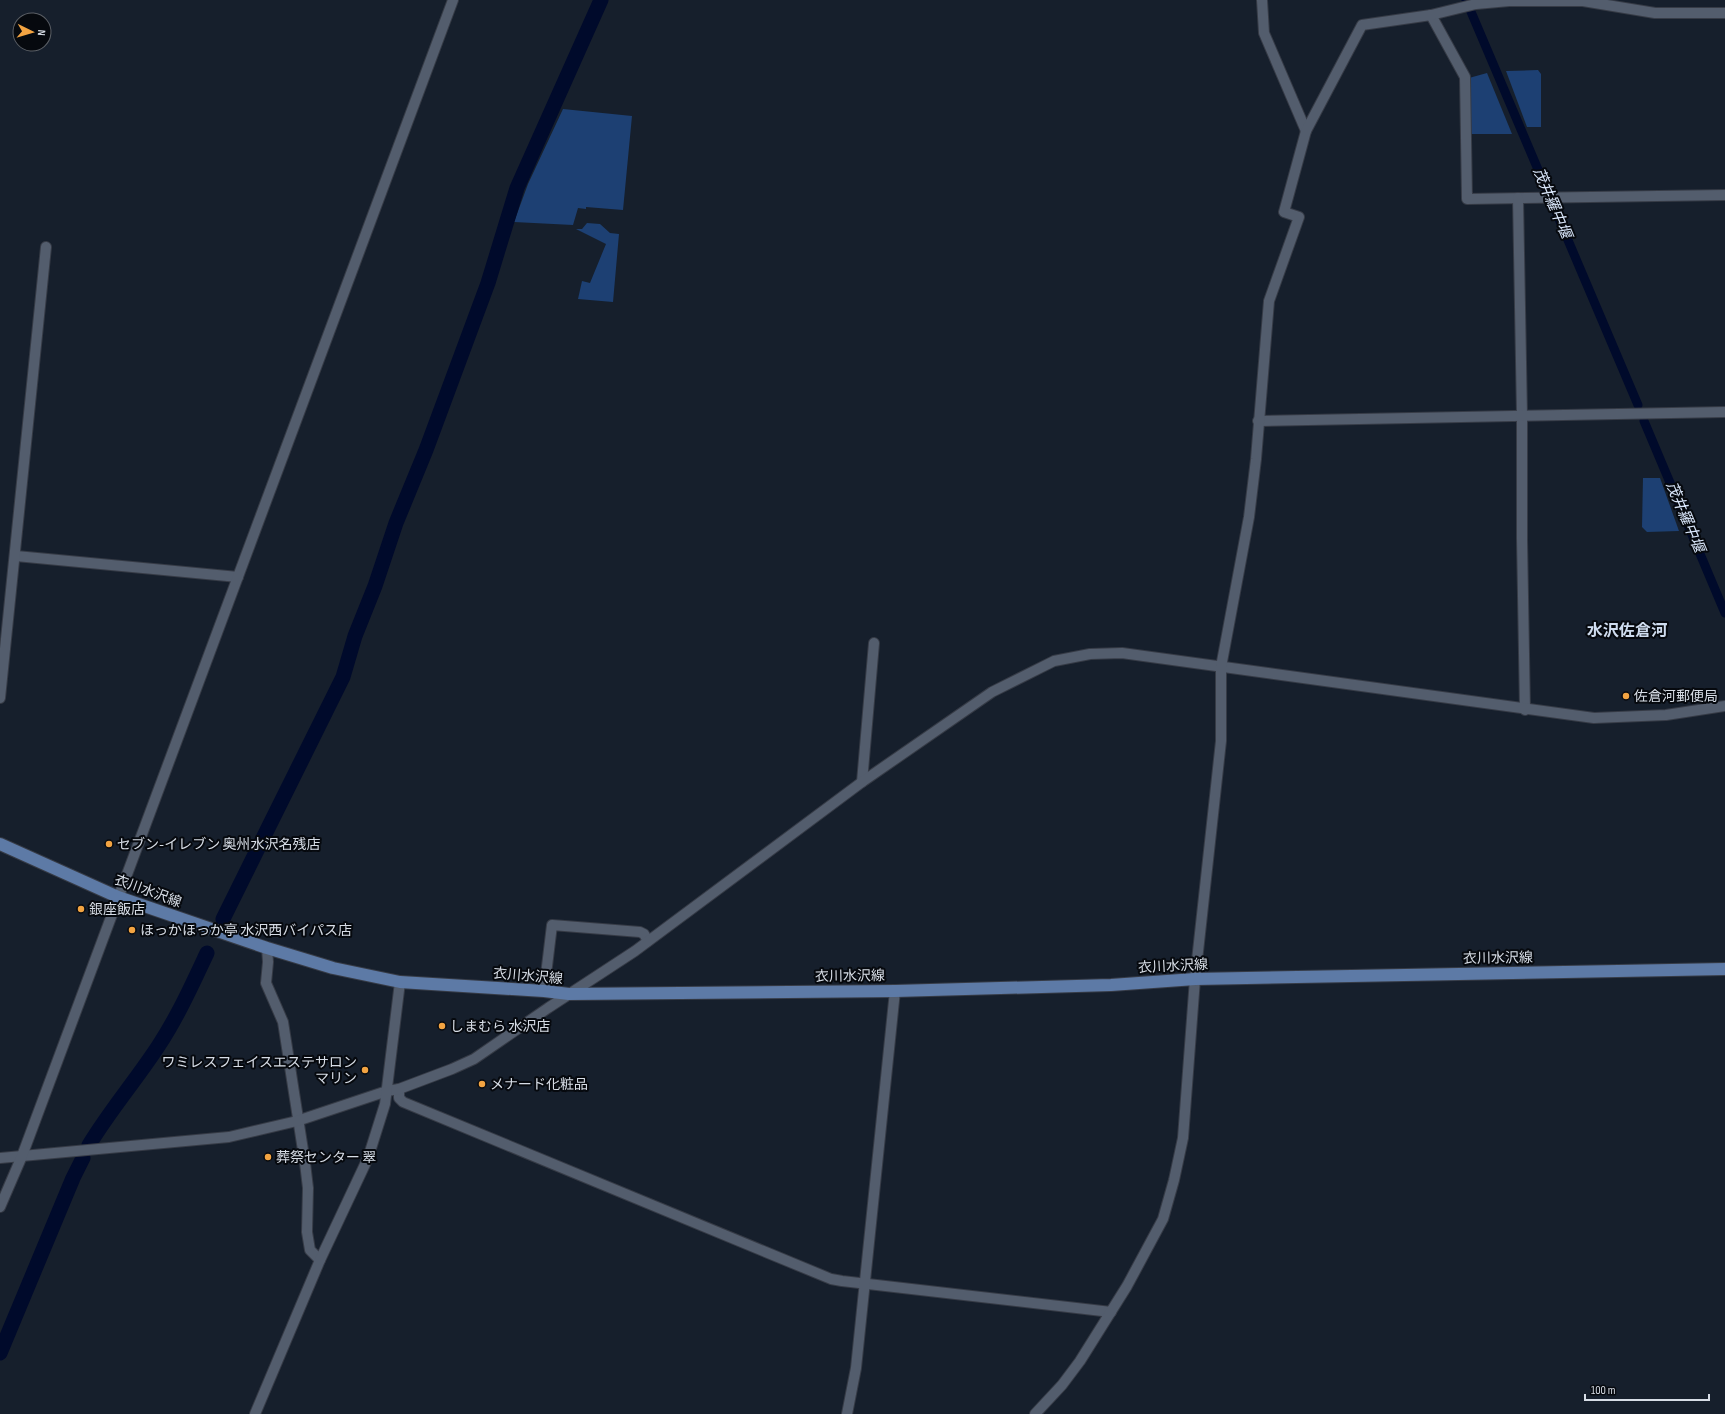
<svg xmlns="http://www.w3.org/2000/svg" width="1725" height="1414" font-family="'Sofia Sans Condensed','Noto Sans JP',sans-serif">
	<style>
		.green { fill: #1d4073 }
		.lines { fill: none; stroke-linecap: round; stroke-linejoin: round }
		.canal { stroke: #000a2b; stroke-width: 9 }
		.river { stroke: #000a2b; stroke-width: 15 }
		.minor-casing { stroke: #363b46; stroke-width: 12 }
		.major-casing { stroke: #363b46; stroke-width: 14 }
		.minor { stroke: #535d6d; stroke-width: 10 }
		.major { stroke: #5d7aa6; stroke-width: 12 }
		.poi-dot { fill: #f3a442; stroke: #06090e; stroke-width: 1.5 }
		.labels { text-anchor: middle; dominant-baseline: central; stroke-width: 4; stroke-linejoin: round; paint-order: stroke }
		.poi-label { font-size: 14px; fill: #d7dde6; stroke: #06090e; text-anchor: start }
		.street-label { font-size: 14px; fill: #d7dde6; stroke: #06090e }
		.water-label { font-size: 15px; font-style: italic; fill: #d8e5f9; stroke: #06090e }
		.quarter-label { font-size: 16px; font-weight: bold; fill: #cfdcee; stroke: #06090e }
	</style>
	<rect width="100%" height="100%" fill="#161f2c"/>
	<g class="green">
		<path d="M 1538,70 L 1541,74 L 1541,127 L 1527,127 L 1506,71 Z"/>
		<path d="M 1487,73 L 1512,134 L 1470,134 L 1469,78 Z"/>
		<path d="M 563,109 L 632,116 L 623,210 L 586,207 L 586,209 L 578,208 L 573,225 L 514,222 L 528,184 Z"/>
		<path d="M 587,223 L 600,224 L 610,233 L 619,234 L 613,302 L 578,299 L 582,281 L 590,283 L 606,244 L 576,229 L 582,229 Z"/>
		<path d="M 1643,478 L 1660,478 L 1679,531 L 1647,532 L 1642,527 Z"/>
	</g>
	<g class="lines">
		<g class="canal">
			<path d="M 1466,0 L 1638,405"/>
			<path d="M 1644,421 L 1725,613"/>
		</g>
		<g class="river">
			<path d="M 223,919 L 343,677 L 355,636 L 375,586 L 396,523 L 426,450 L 488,283 L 517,188 L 601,0"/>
			<path d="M 89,1145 C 110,1110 137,1079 159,1045 C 178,1016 192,985 207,953"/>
			<path d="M 0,1353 L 73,1178 L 83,1158"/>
		</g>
		<g class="minor-casing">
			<g id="minor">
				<path d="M 1262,0 L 1264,33 L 1306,131"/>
				<path d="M 1431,15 L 1465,77 L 1467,199 L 1725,195"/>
				<path d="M 1518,198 L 1522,416 L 1522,539 L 1525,710"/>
				<path d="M 1258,421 L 1725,412"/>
				<path d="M 16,556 L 238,577"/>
				<path d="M 0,698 L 46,247"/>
				<path d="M 862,782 L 874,643"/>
				<path d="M 267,948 L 268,962 L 266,983 L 283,1022 L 305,1163 L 308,1188 L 307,1232 L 310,1250 L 320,1260"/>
				<path d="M 544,991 L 552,925 L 640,932 L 644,934 L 648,941"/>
				<path d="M 399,1089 L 399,1098 L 403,1102 L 831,1279 L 842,1281 L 1111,1312"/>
				<path d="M 0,1158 L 229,1137 L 297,1121 L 387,1091 L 399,1089 L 452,1069 L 474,1059 L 548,1008 L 635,951 L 862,782 L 992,692 L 1054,661 L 1090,654 L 1122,653 L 1594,718 L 1666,715 L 1725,706"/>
				<path d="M 0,1207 L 22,1156 L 453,0"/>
				<path d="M 255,1414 L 320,1260 L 368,1158 L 385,1104 L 400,982"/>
				<path d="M 847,1414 L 856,1368 L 895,991"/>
				<path d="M 1035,1414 L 1062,1385 L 1080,1361 L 1127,1286 L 1163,1219 L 1174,1180 L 1183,1138 L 1195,979 L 1221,741 L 1221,667 L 1249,517 L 1256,459 L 1269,301 L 1299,217 L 1284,212 L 1306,131 L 1362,25 L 1431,15 L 1476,4 L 1509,1 L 1583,1 L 1655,13 L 1725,13"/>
			</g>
		</g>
		<g class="major-casing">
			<path id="major" d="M 0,844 L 118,897 L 267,948 L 333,968 L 400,982 L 544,991 L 569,994 L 895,991 L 1111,985 L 1195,979 L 1725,969"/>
		</g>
		<use href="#minor" class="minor"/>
		<use href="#major" class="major"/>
	</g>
	<g class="poi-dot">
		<circle cx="1626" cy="696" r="4"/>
		<circle cx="109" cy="844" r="4"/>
		<circle cx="81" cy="909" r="4"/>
		<circle cx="132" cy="930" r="4"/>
		<circle cx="442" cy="1026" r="4"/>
		<circle cx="365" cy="1070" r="4"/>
		<circle cx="482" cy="1084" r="4"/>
		<circle cx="268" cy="1157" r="4"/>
	</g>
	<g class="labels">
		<g class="poi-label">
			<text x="1634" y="696">佐倉河郵便局</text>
			<text x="117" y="844">セブン-イレブン 奥州水沢名残店</text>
			<text x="89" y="909">銀座飯店</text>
			<text x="140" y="930">ほっかほっか亭 水沢西バイパス店</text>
			<text x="450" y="1026">しまむら 水沢店</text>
			<text x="357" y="1062" text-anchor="end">ワミレスフェイスエステサロン<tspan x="357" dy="16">マリン</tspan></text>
			<text x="490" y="1084">メナード化粧品</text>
			<text x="276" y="1157">葬祭センター 翠</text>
		</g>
		<g class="street-label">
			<text transform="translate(148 891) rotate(20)">衣川水沢線</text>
			<text transform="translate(1498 958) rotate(-1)">衣川水沢線</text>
			<text transform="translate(1173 966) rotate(-3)">衣川水沢線</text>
			<text transform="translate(528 976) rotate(5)">衣川水沢線</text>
			<text transform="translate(850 976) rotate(-1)">衣川水沢線</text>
		</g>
		<g class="water-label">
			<text transform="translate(1552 203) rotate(67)">茂井羅中堰</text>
			<text transform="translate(1685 517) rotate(67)">茂井羅中堰</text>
		</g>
		<g class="quarter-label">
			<text x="1627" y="631">水沢佐倉河</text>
		</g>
	</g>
	<g transform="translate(32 32) rotate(95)"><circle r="19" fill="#06090e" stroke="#5a5e64"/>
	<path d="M0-3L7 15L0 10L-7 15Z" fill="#f3a442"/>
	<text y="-6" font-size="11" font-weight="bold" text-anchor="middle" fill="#d7dde6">N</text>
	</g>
	<path d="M1585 1394v6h124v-6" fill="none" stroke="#d7dde6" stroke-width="2"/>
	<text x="1591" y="1394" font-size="12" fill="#d7dde6" stroke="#06090e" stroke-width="3" paint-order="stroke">100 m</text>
</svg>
